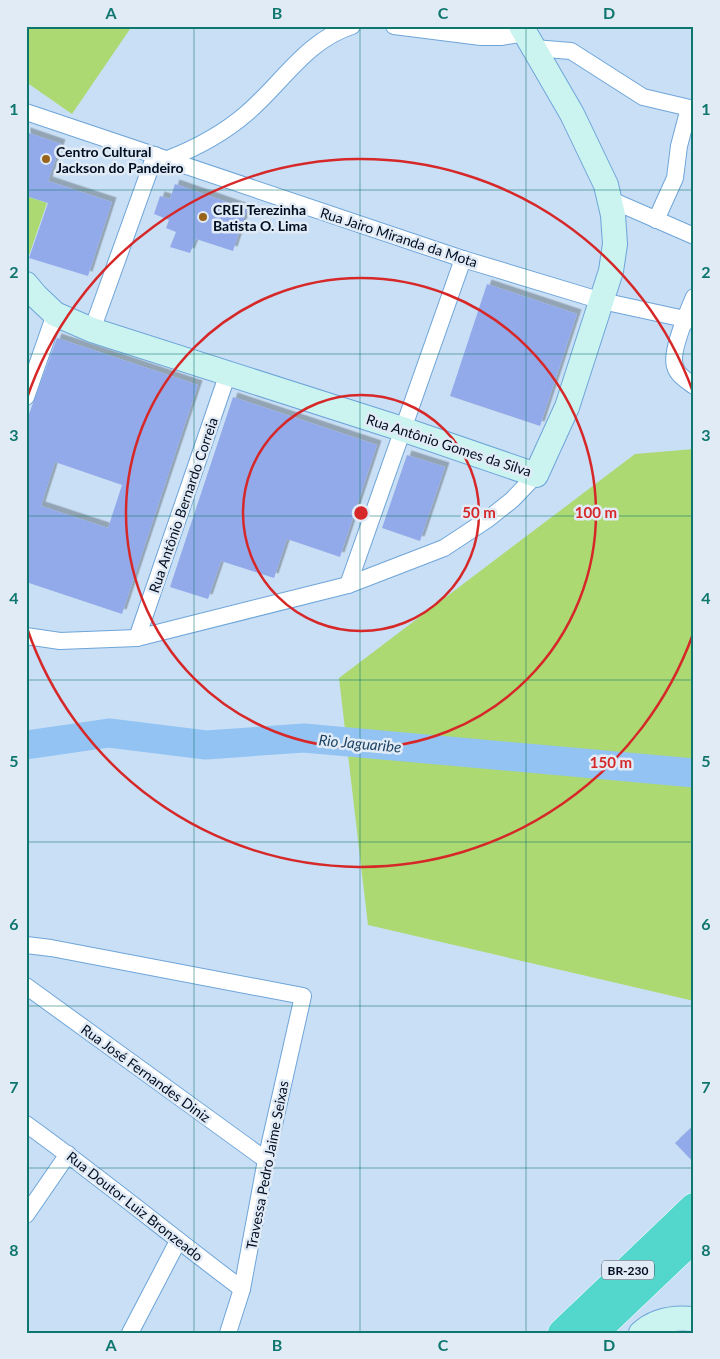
<svg xmlns="http://www.w3.org/2000/svg" width="720" height="1359" font-family="Lato,sans-serif">
	<style>
		.green { fill: #add972 }
		.lines { fill: none; stroke-linecap: round; stroke-linejoin: round }
		.river { stroke: #92c3f3; stroke-width: 29 }
		.building { fill: #93aaea; fill-rule: evenodd; filter: url(#shadow) }
		.street-casing { stroke: #6ea5d9; stroke-width: 18 }
		.secondary-casing { stroke: #6ea5d9; stroke-width: 26 }
		.highway-casing { stroke: #fff; stroke-width: 29 }
		.street { stroke: #fff; stroke-width: 16 }
		.secondary { stroke: #cbf3f0; stroke-width: 24 }
		.highway { stroke: #53d7cd; stroke-width: 28 }
		.grid { fill: none; stroke: #0f766e; stroke-width: 1; stroke-opacity: 0.55 }
		.ring { fill: none; stroke: #d62828; stroke-width: 2.5 }
		.poi-dot { fill: #99631c; stroke: #e0ebf6; stroke-width: 2 }
		.labels { text-anchor: middle; dominant-baseline: central; stroke-width: 5; stroke-linejoin: round; paint-order: stroke }
		.shield { fill: #e0ebf6; stroke: #434f60; stroke-width: 1 }
		.shield-label { font-size: 12px; font-weight: bold; fill: #000c1f }
		.poi-label { font-size: 14px; font-weight: bold; fill: #000c1f; stroke: #e0ebf6; text-anchor: start }
		.street-label { font-size: 14px; fill: #000c1f; stroke: #e0ebf6 }
		.water-label { font-size: 15px; font-style: italic; fill: #1f4363; stroke: #e0ebf6 }
		.centre { fill: #d62828; stroke: #e0ebf6; stroke-width: 2.5 }
		.ring-label { font-size: 15px; text-anchor: middle; font-weight: bold; fill: #d62828; stroke: #e0ebf6; stroke-width: 5; stroke-linejoin: round; paint-order: stroke }
		.neatline { fill: none; stroke: #0f766e; stroke-width: 2 }
		.grid-label { font-size: 16px; text-anchor: middle; font-weight: bold; fill: #0f766e }
	</style>
	<defs>
		<filter id="shadow"><feDropShadow dx="4.5" dy="-4.5" stdDeviation="0" flood-color="#0004"/></filter>
	</defs>
	<rect width="100%" height="100%" fill="#c9dff5"/>
	<g class="green">
		<path d="M 26,26 L 132,26 L 72,114 L 26,82 Z"/>
		<path d="M 26,196 L 47,203 L 26,264 Z"/>
		<path d="M 694,449 L 694,1001 L 368,925 L 339,678 L 635,454 Z"/>
	</g>
	<g class="lines">
		<path class="river" d="M 26,745 L 109,733 L 206,745 L 304,738 L 694,773"/>
	</g>
	<g class="building">
		<path d="M 26,132 L 61,144 L 48,181 L 112,202 L 88,276 L 29,258 L 48,203 L 26,196 Z"/>
		<path d="M 175,184 L 247,209 L 233,251 L 196,239 L 190,253 L 170,247 L 176,232 L 166,228 L 169,220 L 154,214 L 160,196 L 170,199 Z"/>
		<path d="M 487,284 L 577,314 L 540,426 L 450,396 Z"/>
		<path d="M 57,338 L 198,385 L 122,614 L 26,582 L 26,422 ZM 55,462 L 122,485 L 108,528 L 41,506 Z"/>
		<path d="M 233,397 L 377,445 L 340,557 L 287,539 L 274,578 L 221,561 L 208,599 L 170,587 Z"/>
		<path d="M 407,455 L 445,467 L 420,541 L 382,528 Z"/>
		<path d="M 694,1125 L 694,1163 L 675,1143 Z"/>
	</g>
	<g class="lines">
		<g class="street-casing">
			<g id="street">
				<path d="M 394,26 L 481,37 L 501,37 L 525,33"/>
				<path d="M 534,48 L 571,51 L 643,97 L 694,109"/>
				<path d="M 26,112 L 463,259 L 602,301 L 694,321"/>
				<path d="M 168,159 C 196,148 224,133 247,113 C 282,83 307,40 352,26"/>
				<path d="M 609,199 L 694,236"/>
				<path d="M 656,220 L 675,178 L 679,146 L 689,108"/>
				<path d="M 694,297 C 688,311 670,352 675,366 C 677,375 687,381 694,386"/>
				<path d="M 92,330 L 155,155"/>
				<path d="M 26,397 L 55,314"/>
				<path d="M 348,585 L 463,259"/>
				<path d="M 26,636 L 60,641 L 137,638 L 348,585 L 444,548 L 488,519 L 512,500 L 536,475"/>
				<path d="M 137,638 L 228,373"/>
				<path d="M 26,945 L 51,948 L 303,996 L 266,1160 L 242,1289 L 228,1333"/>
				<path d="M 26,986 L 266,1160"/>
				<path d="M 26,1124 C 100,1177 170,1235 242,1289"/>
				<path d="M 26,1215 L 68,1154"/>
				<path d="M 130,1333 L 178,1241"/>
			</g>
		</g>
		<g class="secondary-casing">
			<g id="secondary">
				<path d="M 26,284 L 36,296 L 55,314 L 92,330 L 402,429 L 536,475 L 567,407 L 611,271 L 615,244 L 613,215 L 606,185 L 572,114 L 521,26"/>
				<path d="M 641,1333 C 655,1320 675,1317 694,1319"/>
			</g>
		</g>
		<g class="highway-casing">
			<g id="highway">
				<path d="M 562,1333 L 694,1207"/>
				<path d="M 594,1333 L 694,1238"/>
			</g>
		</g>
		<use href="#street" class="street"/>
		<use href="#secondary" class="secondary"/>
		<use href="#highway" class="highway"/>
	</g>
	<path class="grid" d="M 194,26 L 194,1333M 360,26 L 360,1333M 526,26 L 526,1333M 26,190 L 694,190M 26,354 L 694,354M 26,516 L 694,516M 26,680 L 694,680M 26,842 L 694,842M 26,1006 L 694,1006M 26,1168 L 694,1168"/>
	<g class="ring">
		<circle cx="361" cy="513" r="118"/>
		<circle cx="361" cy="513" r="235"/>
		<path d="M693 634A353 353 0 0 1 27 628M27 398A353 353 0 0 1 693 392"/>
	</g>
	<g class="poi-dot">
		<circle cx="46" cy="159" r="5"/>
		<circle cx="203" cy="217" r="5"/>
	</g>
	<g class="labels">
		<rect class="shield" x="602" y="1260.5" width="52" height="19" rx="4"/>
		<g class="shield-label">
			<text x="628" y="1270">BR-230</text>
		</g>
		<g class="poi-label">
			<text x="56" y="151">Centro Cultural<tspan x="56" dy="16">Jackson do Pandeiro</tspan></text>
			<text x="213" y="209">CREI Terezinha<tspan x="213" dy="16">Batista O. Lima</tspan></text>
		</g>
		<g class="street-label">
			<text transform="translate(399 237) rotate(18)">Rua Jairo Miranda da Mota</text>
			<text transform="translate(449 445) rotate(18)">Rua Antônio Gomes da Silva</text>
			<text transform="translate(183 505) rotate(-71)">Rua Antônio Bernardo Correia</text>
			<text transform="translate(146 1073) rotate(36)">Rua José Fernandes Diniz</text>
			<text transform="translate(267 1165) rotate(-79)">Travessa Pedro Jaime Seixas</text>
			<text transform="translate(135 1206) rotate(38)">Rua Doutor Luiz Bronzeado</text>
		</g>
		<g class="water-label">
			<text transform="translate(360 743) rotate(5)">Rio Jaguaribe</text>
		</g>
	</g>
	<circle cx="361" cy="513" r="8" class="centre"/>
	<g class="ring-label">
		<text x="479" y="518">50 m</text>
		<text x="596" y="518">100 m</text>
		<text x="611" y="768">150 m</text>
	</g>
	<rect width="720" height="1359" fill="none" stroke="#e0ebf6" stroke-width="55"/>
	<rect x="28" y="28" width="664" height="1304" class="neatline"/>
	<g class="grid-label">
		<text x="111" y="19">A</text>
		<text x="277" y="19">B</text>
		<text x="443" y="19">C</text>
		<text x="609" y="19">D</text>
		<text x="14" y="115">1</text>
		<text x="706" y="115">1</text>
		<text x="14" y="278">2</text>
		<text x="706" y="278">2</text>
		<text x="14" y="441">3</text>
		<text x="706" y="441">3</text>
		<text x="14" y="604">4</text>
		<text x="706" y="604">4</text>
		<text x="14" y="767">5</text>
		<text x="706" y="767">5</text>
		<text x="14" y="930">6</text>
		<text x="706" y="930">6</text>
		<text x="14" y="1093">7</text>
		<text x="706" y="1093">7</text>
		<text x="14" y="1256">8</text>
		<text x="706" y="1256">8</text>
		<text x="111" y="1351">A</text>
		<text x="277" y="1351">B</text>
		<text x="443" y="1351">C</text>
		<text x="609" y="1351">D</text>
	</g>
</svg>
